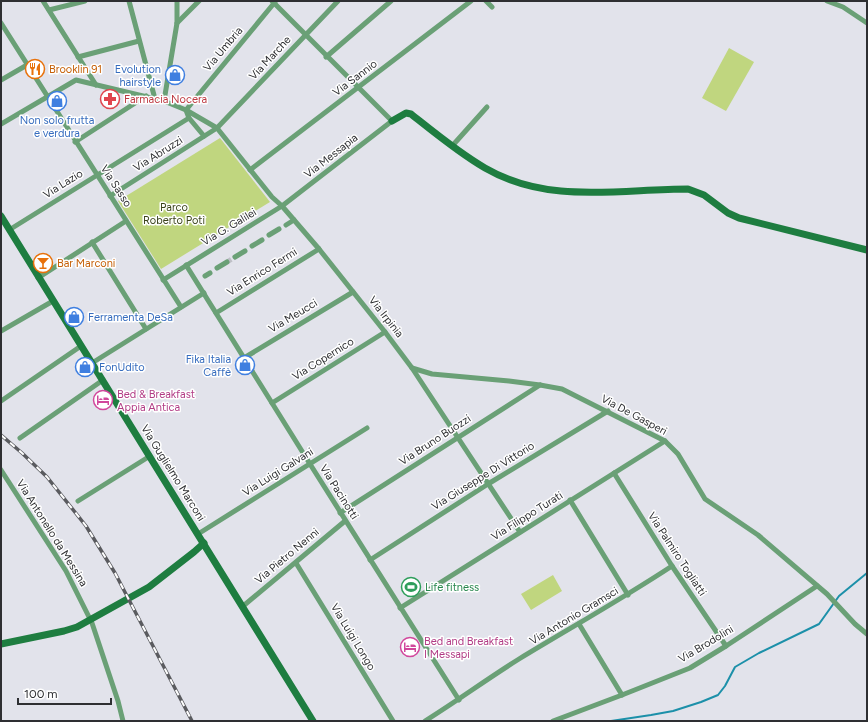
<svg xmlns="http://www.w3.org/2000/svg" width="868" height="722" font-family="Figtree,sans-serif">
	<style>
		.green { fill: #c0d67f }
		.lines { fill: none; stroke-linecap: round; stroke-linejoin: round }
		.stream { stroke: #1c90a9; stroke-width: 2 }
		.street-tunnel { stroke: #bebfc6; stroke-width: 5; stroke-dasharray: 5 2.5; stroke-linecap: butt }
		.street { stroke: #6aa076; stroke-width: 5 }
		.secondary { stroke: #1e7d40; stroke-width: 7 }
		.rail-casing { stroke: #5a5b5f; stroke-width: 3.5 }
		.rail { stroke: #fff; stroke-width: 2; stroke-dasharray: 6; stroke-linecap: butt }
		.labels { text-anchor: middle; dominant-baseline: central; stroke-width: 3; stroke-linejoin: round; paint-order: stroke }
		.street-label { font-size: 11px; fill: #2e2f32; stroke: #fff }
		.food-label { font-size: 11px; fill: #c56008; stroke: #fff; text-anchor: start }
		.shop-label { font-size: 11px; fill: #366cbe; stroke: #fff; text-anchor: end }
		.health-label { font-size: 11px; fill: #be3a42; stroke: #fff; text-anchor: start }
		.park-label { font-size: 11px; fill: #3a431b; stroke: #fff }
		.hotel-label { font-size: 11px; fill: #b23c85; stroke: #fff; text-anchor: start }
		.leisure-label { font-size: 11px; fill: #27864d; stroke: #fff; text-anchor: start }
	</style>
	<rect width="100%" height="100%" fill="#e2e3eb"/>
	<g class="green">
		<path d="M 729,48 L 754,62 L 726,111 L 702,98 Z"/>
		<path d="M 220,138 L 270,202 L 161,269 L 118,201 Z"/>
		<path d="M 553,575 L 562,591 L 531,610 L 521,594 Z"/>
	</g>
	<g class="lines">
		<path class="stream" d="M 611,721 L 651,715 L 673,711 L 701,702 L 718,695 L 725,686 L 735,667 L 759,653 L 819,624 L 839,596 L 867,573"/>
		<path class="street-tunnel" d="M 227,262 L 235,257"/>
		<g class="street">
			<path d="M 43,1 L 96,85"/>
			<path d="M 129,1 L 155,99"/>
			<path d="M 486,1 L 492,7"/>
			<path d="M 827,1 L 843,7 L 867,23"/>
			<path d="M 49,10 L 85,1"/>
			<path d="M 1,23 L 181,307"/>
			<path d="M 177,23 L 199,1"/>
			<path d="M 78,57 L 139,41"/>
			<path d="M 326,57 L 391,1"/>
			<path d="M 1,80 L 27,65"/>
			<path d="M 164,101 L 177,23 L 177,1"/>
			<path d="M 1,124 L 76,80 L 164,101 L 186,110 L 217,128 L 272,197 L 282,206 L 319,249 L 385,332 L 412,368 L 520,532"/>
			<path d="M 204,136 L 189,118 L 186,110 L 275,2"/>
			<path d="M 75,142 L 146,96"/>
			<path d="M 453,145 L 487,107"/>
			<path d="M 250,170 L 471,1"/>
			<path d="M 110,196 L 217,128 L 338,1"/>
			<path d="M 286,225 L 294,220"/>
			<path d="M 9,230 L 189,118"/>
			<path d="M 269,235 L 279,229"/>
			<path d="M 92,242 L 146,329"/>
			<path d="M 252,246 L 262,240"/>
			<path d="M 235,257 L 245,251"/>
			<path d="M 186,265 L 310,464 L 459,700"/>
			<path d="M 217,268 L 227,262"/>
			<path d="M 205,276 L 210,273"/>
			<path d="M 38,278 L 126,221"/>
			<path d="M 163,280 L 282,206 L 392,121 L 272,1"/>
			<path d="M 216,313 L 319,249"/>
			<path d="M 1,331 L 53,301"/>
			<path d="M 244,358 L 353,292"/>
			<path d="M 92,363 L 204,293"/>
			<path d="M 412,368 L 432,374 L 509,381 L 540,385 L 562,389 L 665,441 L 678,454 L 705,499 L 758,535 L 827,594 L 855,624 L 867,634"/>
			<path d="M 1,401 L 81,346"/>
			<path d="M 272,403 L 385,332"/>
			<path d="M 20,438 L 103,380"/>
			<path d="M 1,470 L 66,571 L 92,623 L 118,701 L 123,721"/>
			<path d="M 614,473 L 672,566 L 726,646"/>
			<path d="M 570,500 L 628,595"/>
			<path d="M 78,501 L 150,456"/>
			<path d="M 340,513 L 540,385"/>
			<path d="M 198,534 L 367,428"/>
			<path d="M 370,560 L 488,484 L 608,411"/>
			<path d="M 296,563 L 393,721"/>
			<path d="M 242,607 L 345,521"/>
			<path d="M 400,608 L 665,441"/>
			<path d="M 579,624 L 622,695"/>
			<path d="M 425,721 C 457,701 487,679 519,659 C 570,628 622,599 672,566"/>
			<path d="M 553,721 L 622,695 L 690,668 L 726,646 L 817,586"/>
		</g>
		<g class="secondary">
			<path d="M 392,121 L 406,113 L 411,114 C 435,133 459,153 485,168 C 549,205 619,189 688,189 L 704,195 L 728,213 L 739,218 L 867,250"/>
			<path d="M 1,216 L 313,721"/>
			<path d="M 1,644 L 64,631 L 77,627 L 149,587 L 194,552 L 204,543"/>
		</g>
		<g class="rail-casing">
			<path id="rail" d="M 1,435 L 22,453 L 47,477 L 86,526 L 115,573 L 192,721"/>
		</g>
		<use href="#rail" class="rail"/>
	</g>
	<defs>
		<g id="restaurant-ring" transform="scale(1)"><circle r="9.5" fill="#fff" stroke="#e8710a" stroke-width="1.5"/><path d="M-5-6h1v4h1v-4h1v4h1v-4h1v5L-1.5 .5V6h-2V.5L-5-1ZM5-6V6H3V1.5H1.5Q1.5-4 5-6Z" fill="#e8710a"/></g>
		<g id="shop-ring" transform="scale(1)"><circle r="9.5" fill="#fff" stroke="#3f7fe0" stroke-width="1.5"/><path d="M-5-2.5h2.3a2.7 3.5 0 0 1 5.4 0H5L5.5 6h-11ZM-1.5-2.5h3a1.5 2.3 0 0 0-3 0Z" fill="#3f7fe0"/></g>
		<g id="pharmacy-ring" transform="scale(1)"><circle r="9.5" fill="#fff" stroke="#e0444e" stroke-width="1.5"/><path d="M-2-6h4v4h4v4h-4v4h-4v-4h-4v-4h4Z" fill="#e0444e"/></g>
		<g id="bar-ring" transform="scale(1)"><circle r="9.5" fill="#fff" stroke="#e8710a" stroke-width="1.5"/><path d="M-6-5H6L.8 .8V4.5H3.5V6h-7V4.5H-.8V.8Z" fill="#e8710a"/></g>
		<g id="hotel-ring" transform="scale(1)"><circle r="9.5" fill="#fff" stroke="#d1479c" stroke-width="1.5"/><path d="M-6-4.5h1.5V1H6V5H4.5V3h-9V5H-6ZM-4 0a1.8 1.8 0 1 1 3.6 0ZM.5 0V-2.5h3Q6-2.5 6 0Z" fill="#d1479c"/></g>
		<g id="stadium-ring" transform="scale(1)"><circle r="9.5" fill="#fff" stroke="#2e9e5b" stroke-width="1.5"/><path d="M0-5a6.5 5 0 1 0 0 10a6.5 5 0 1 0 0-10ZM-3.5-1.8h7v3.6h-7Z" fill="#2e9e5b"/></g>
	</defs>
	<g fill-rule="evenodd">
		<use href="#restaurant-ring" x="35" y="69"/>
		<use href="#shop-ring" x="175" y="75"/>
		<use href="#pharmacy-ring" x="110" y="99"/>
		<use href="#shop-ring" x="57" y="101"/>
		<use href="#bar-ring" x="43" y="263"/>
		<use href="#shop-ring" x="74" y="317"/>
		<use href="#shop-ring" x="245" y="365"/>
		<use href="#shop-ring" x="85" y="367"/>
		<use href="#hotel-ring" x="103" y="400"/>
		<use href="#stadium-ring" x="411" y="587"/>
		<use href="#hotel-ring" x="410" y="647"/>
	</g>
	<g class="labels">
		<g class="street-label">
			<text transform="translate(223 49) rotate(-50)">Via Umbria</text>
			<text transform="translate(270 58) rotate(-47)">Via Marche</text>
			<text transform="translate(355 78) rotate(-37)">Via Sannio</text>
			<text transform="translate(158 154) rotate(-32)">Via Abruzzi</text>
			<text transform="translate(331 156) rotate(-38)">Via Messapia</text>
			<text transform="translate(63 184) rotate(-32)">Via Lazio</text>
			<text transform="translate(116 186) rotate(57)">Via Sasso</text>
			<text transform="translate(229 227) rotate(-31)">Via G. Galilei</text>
			<text transform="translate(262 272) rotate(-32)">Via Enrico Fermi</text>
			<text transform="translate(293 316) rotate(-31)">Via Meucci</text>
			<text transform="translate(386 317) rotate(52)">Via Irpinia</text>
			<text transform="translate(323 359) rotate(-32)">Via Copernico</text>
			<text transform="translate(634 415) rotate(28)">Via De Gasperi</text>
			<text transform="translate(435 440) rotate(-33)">Via Bruno Buozzi</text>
			<text transform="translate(278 472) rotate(-32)">Via Luigi Galvani</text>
			<text transform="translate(173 473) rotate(58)">Via Guglielmo Marconi</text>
			<text transform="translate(483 476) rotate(-32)">Via Giuseppe Di Vittorio</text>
			<text transform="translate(339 492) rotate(58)">Via Pacinotti</text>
			<text transform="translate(527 516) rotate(-32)">Via Filippo Turati</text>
			<text transform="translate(52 533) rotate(58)">Via Antonello da Messina</text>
			<text transform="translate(677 554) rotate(57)">Via Palmiro Togliatti</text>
			<text transform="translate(287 556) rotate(-40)">Via Pietro Nenni</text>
			<text transform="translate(574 616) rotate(-31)">Via Antonio Gramsci</text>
			<text transform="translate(353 637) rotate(59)">Via Luigi Longo</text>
			<text transform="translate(706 644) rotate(-31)">Via Brodolini</text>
		</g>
		<g class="food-label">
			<text x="49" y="69">Brooklin 91</text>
			<text x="57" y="263">Bar Marconi</text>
		</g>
		<g class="shop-label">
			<text x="161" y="69">Evolution<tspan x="161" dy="13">hairstyle</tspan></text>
			<text x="57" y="120" text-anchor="middle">Non solo frutta<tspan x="57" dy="13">e verdura</tspan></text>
			<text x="88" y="317" text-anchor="start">Ferramenta DeSa</text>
			<text x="231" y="359">Fika Italia<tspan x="231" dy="13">Caffè</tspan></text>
			<text x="99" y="367" text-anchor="start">FonUdito</text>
		</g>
		<g class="health-label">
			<text x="124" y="99">Farmacia Nocera</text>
		</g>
		<g class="park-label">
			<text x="174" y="207">Parco<tspan x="174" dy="13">Roberto Potì</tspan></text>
		</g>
		<g class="hotel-label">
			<text x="117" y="394">Bed &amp; Breakfast<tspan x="117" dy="13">Appia Antica</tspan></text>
			<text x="424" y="641">Bed and Breakfast<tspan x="424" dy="13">I Messapi</tspan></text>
		</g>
		<g class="leisure-label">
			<text x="425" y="587">Life fitness</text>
		</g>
	</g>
	<rect width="868" height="722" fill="none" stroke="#2e2f32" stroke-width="4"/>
	<path d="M18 698v6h93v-6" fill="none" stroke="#2e2f32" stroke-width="2"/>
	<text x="24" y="698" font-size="12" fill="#2e2f32" stroke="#ffffff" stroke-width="3" paint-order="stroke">100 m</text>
</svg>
